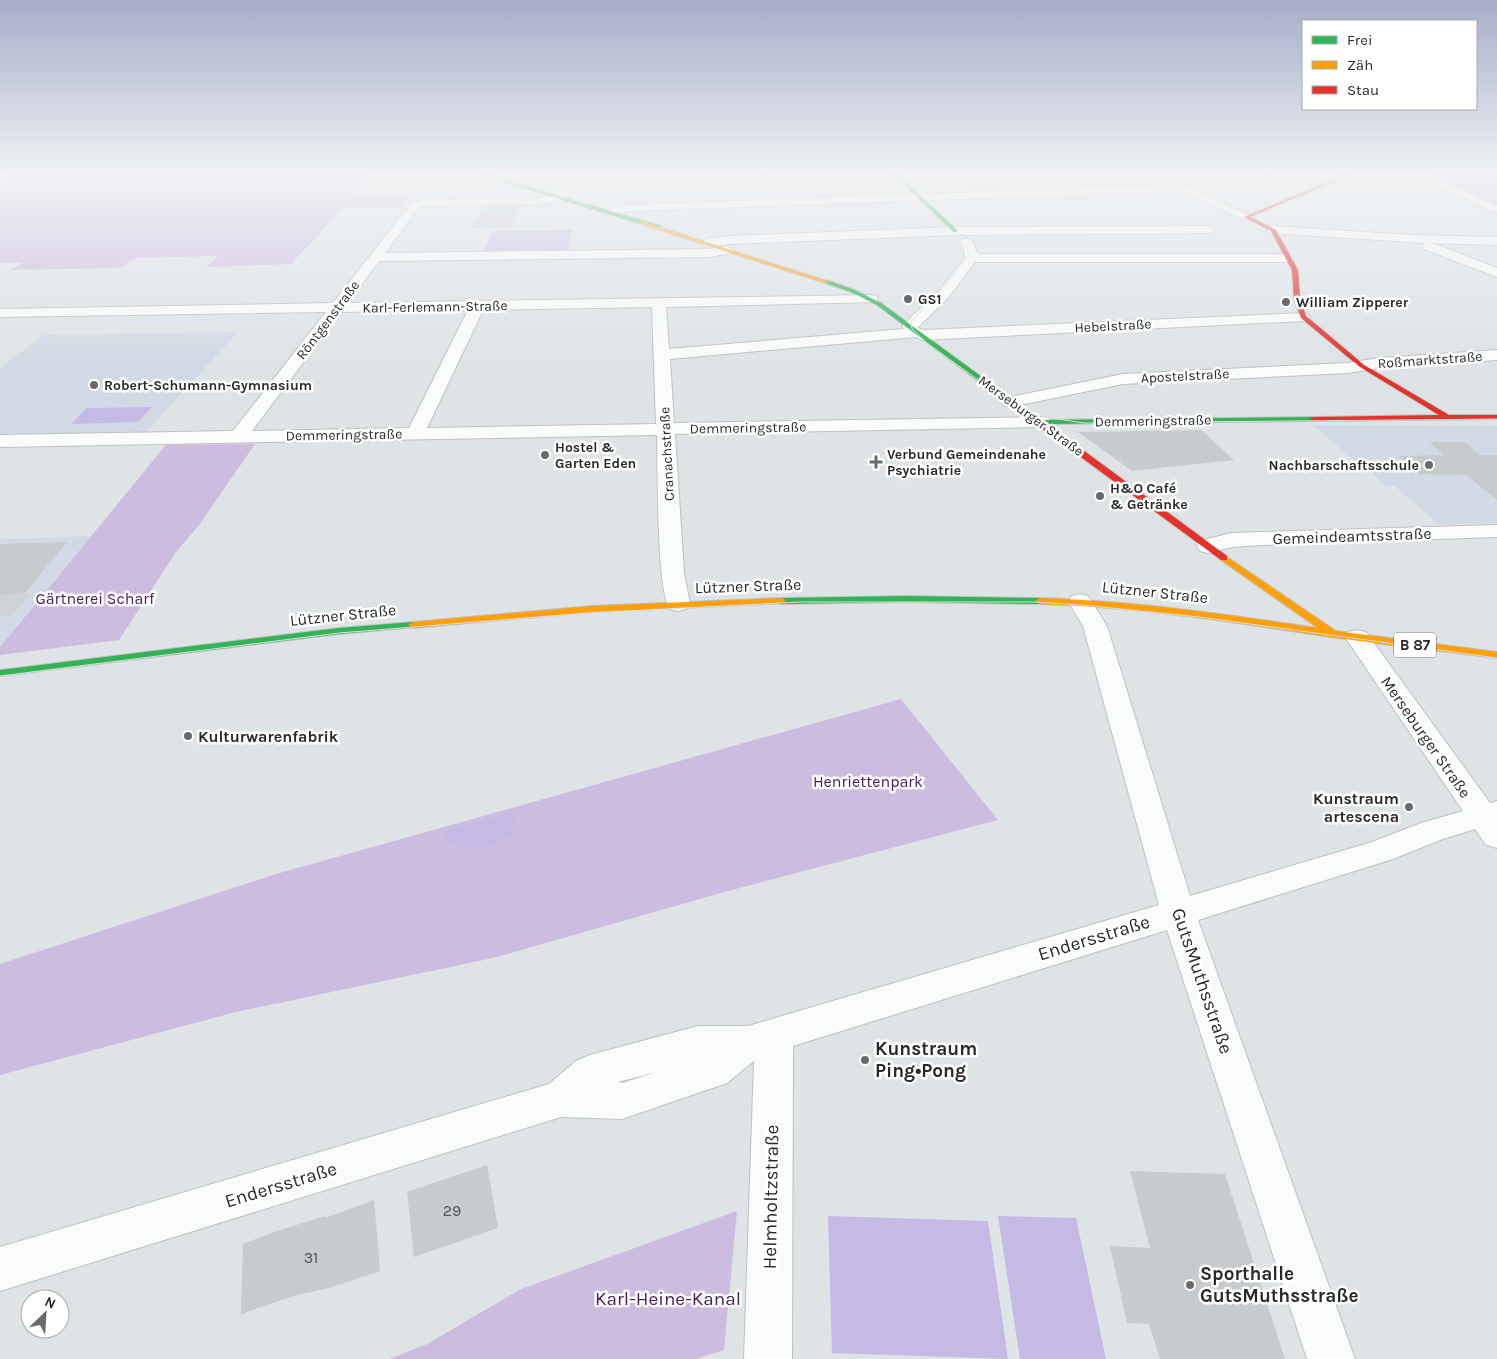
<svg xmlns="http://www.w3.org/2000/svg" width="1497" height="1359" font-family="Karla,sans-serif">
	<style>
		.education { fill: #d1dae4 }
		.green { fill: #ccbce0 }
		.pitch { fill: #c4bae4 }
		.plaza { fill: #ced3d6 }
		.building { fill: #c8cbce }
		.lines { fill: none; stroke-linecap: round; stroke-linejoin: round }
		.street-casing { stroke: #bfc1c0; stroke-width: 2 }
		.fast-casing { stroke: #bfc1c0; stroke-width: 2 }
		.slow-casing { stroke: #bfc1c0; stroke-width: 2 }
		.jam-casing { stroke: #bfc1c0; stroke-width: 2 }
		.street { fill: #fafbfb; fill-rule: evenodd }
		.fast { fill: #30b455; fill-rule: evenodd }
		.slow { fill: #ff9f0a; fill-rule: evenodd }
		.jam { fill: #e5322d; fill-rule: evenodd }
		.tram { stroke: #dededd; stroke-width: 1 }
		.rail { stroke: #dededd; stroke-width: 2 }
		.poi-dot { fill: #686a6b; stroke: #fff; stroke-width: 2 }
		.labels { text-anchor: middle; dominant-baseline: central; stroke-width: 5; stroke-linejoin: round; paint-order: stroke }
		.far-poi-label { font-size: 14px; font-weight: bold; fill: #292929; stroke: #fff; text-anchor: start }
		.far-street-label { font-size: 14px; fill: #292929; stroke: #fff }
		.shield { fill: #fff; stroke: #696969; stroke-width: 1 }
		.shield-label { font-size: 15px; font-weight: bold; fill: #292929 }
		.street-label { font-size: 16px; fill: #292929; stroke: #fff }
		.park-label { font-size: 16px; fill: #49205e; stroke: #fff }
		.poi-label { font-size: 16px; font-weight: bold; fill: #292929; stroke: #fff; text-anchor: start }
		.near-number-label { font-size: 16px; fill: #525253 }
		.near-street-label { font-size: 19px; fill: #292929; stroke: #fff }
		.near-poi-label { font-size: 19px; font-weight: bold; fill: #292929; stroke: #fff; text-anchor: start }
		.near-park-label { font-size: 19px; fill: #49205e; stroke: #fff }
	</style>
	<rect width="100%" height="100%" fill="#dee3e6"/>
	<g class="education">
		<path d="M 238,332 L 146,432 L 0,434 L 0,368 L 44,335 Z"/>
		<path d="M 1312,425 L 1497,426 L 1497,523 L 1438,524 L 1395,486 L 1387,486 Z"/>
		<path d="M 91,536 L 25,615 L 0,647 L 0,539 Z"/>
	</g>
	<g class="green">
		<path d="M 13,173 L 372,173 L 351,196 L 412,195 L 402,208 L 343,208 L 291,264 L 207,267 L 218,256 L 135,258 L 120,268 L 11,270 L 22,263 L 0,263 L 0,186 Z"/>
		<path d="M 573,230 L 566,251 L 483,252 L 493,231 Z"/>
		<path d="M 255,444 L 199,525 L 176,552 L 119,640 L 0,655 L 0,647 L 166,445 Z"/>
		<path d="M 901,699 L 998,820 L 728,891 L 493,958 L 236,1012 L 0,1075 L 0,964 L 276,874 Z"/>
		<path d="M 737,1211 L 724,1350 L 696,1359 L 390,1359 L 427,1344 L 521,1289 Z"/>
	</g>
	<g class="pitch">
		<path d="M 1425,173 L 1497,173 L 1497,205 Z"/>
		<path d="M 152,407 L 138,422 L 71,424 L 87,408 Z"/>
		<path d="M 513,813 L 515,821 L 511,834 C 493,847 453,861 444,831 Z"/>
		<path d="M 828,1216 L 988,1221 L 1008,1359 L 832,1353 Z"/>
		<path d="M 998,1216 L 1076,1218 L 1106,1359 L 1020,1359 Z"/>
	</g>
	<path class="plaza" d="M 32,594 L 12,616 L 0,617 L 0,595 Z"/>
	<g class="building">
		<path d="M 522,206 L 511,227 L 471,228 L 484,207 Z"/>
		<path d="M 1201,430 L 1234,460 L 1132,471 L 1078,432 Z"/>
		<path d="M 1429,442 L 1465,442 L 1480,455 L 1497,455 L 1497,500 L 1466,475 L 1420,474 L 1399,456 L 1444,455 Z"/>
		<path d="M 67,542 L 24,594 L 0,595 L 0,544 Z"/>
		<path d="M 487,1165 L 498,1228 L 414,1257 L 407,1192 Z"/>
		<path d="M 1130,1171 L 1225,1174 L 1285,1359 L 1160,1359 L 1149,1324 L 1127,1323 L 1110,1246 L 1150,1248 Z"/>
		<path d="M 374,1200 L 380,1271 L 329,1288 L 297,1295 L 241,1314 L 243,1244 L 277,1231 L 325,1216 L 325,1218 Z"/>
	</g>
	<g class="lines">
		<g class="street-casing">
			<g id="street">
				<path d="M 525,173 L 629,173 L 624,176 L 525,179 L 500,182 L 495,179 L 500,176 Z"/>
				<path d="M 1296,173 L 1314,173 L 1339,178 L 1340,180 L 1335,183 L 1297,175 Z"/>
				<path d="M 1408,173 L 1421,173 L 1497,206 L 1497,213 Z"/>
				<path d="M 1169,178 L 1252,217 L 1250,219 L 1242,219 L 1182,191 L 630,211 L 609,215 L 603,212 L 605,210 L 630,205 L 1170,185 L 1164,181 Z"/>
				<path d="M 561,195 L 567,198 L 565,200 L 539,204 L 420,206 L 385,253 L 709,249 L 727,246 L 733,250 L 731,253 L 709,257 L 379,261 L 348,303 L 871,295 L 876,296 L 878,299 L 876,302 L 666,307 L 669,349 L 904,329 L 902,326 L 905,323 L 938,292 L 965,258 L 964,250 L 960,242 L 966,238 L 972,241 L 978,254 L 1288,254 L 1294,258 L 1288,262 L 975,262 L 948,298 L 917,328 L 924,330 L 1303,313 L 1308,314 L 1310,317 L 1308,320 L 1303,321 L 922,340 L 916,337 L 670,359 L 674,423 L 1042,417 L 1048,418 L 1051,422 L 1048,426 L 1042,427 L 675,434 L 684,573 L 690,604 L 686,609 L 678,611 L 670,609 C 656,590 658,465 657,435 L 0,447 L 0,435 L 233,431 L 326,312 L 0,317 L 0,309 L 333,303 L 413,201 L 539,198 ZM 652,307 L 656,424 L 427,428 L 483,310 ZM 468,310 L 409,428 L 252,431 L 341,312 Z"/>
				<path d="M 1208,226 L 1212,227 L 1214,230 L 1212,233 L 955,235 L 728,244 L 707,247 L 701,243 L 707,239 L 728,236 L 955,227 Z"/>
				<path d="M 1273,226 L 1411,235 L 1497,237 L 1497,245 L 1432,243 L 1497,268 L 1497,277 L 1424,249 L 1422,246 L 1425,243 L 1269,233 L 1267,230 L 1269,227 Z"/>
				<path d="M 1497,350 L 1497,360 L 1379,368 L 1347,373 L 1123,384 L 1010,407 L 1004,406 L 1001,402 L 1004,398 L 1010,397 L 1123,374 L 1347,363 L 1379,358 Z"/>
				<path d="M 1497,525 L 1497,537 L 1263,545 L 1232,547 L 1208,553 L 1200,551 L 1197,546 L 1200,541 L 1231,533 Z"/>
				<path d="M 1080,594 L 1088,596 L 1107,626 L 1190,896 L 1372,842 L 1421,823 L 1463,811 L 1345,637 L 1348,632 L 1357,630 L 1366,632 L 1490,803 L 1497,801 L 1497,848 L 1486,845 L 1475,829 L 1443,839 L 1393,859 L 1198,920 L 1355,1359 L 1307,1359 L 1167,930 L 793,1046 L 792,1359 L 744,1359 L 754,1061 L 727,1083 L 622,1119 L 561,1117 L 0,1291 L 0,1247 L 549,1084 L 576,1061 L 590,1055 L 698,1026 L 748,1026 L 1159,905 L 1083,626 L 1068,601 L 1072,596 ZM 656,1072 L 622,1083 L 618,1082 Z"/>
			</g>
		</g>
		<g class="fast-casing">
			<g id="fast">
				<path d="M 476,173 L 481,173 L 662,226 L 659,228 L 640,224 Z"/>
				<path d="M 892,173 L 896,173 L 957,230 L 957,232 L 953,232 Z"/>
				<path d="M 827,280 L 855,290 L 881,303 L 1028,411 L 1021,413 L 877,305 L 851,292 L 825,283 L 824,282 Z"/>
				<path d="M 1314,417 L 1318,419 L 1317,421 L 1042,424 L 1038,422 L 1042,420 Z"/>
				<path d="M 906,596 L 1040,598 L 1045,601 L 1040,604 L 906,602 L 780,604 L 775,601 L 780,598 Z"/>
				<path d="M 413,622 L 418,625 L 417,627 L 339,634 L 0,676 L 0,670 L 339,628 Z"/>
			</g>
		</g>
		<g class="slow-casing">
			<g id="slow">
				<path d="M 640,222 L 644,222 L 830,282 L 825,283 L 640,224 Z"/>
				<path d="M 1224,555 L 1336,631 L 1497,652 L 1497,658 C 1442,651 1386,645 1331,637 C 1234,622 1138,607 1040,604 L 1035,601 L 1040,598 C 1133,601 1225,614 1318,628 L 1221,560 L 1219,558 Z"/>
				<path d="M 780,598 L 784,599 L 785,601 L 784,603 L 592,612 L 413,628 L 408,625 L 413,622 L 592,606 Z"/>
			</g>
		</g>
		<g class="jam-casing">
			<g id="jam">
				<path d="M 1349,173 L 1354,173 L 1250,217 L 1276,230 L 1298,270 L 1300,299 L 1306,316 L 1364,365 L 1449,415 L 1497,415 L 1497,419 L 1314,421 L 1310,419 L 1314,417 L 1439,415 L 1360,367 L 1301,318 L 1294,299 L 1292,270 L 1271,231 L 1244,217 Z"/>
				<path d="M 1021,409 L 1027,409 L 1227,556 L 1227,560 L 1221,560 L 1021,413 Z"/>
			</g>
		</g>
		<use href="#street" class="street"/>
		<use href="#fast" class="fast"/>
		<use href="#slow" class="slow"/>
		<use href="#jam" class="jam"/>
		<g class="tram">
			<path d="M 891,173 L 958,237 L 966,246 L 969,255 L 939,293 L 911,322 L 912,329 L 927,343 L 1013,405 L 1044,417 L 1084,423 L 1497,419"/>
			<path d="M 0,676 L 339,633 L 588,613 L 800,602 L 1035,602 L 1082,605 L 1199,617 L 1497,658"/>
		</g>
		<path class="rail" d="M 0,176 L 3,173"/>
	</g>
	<linearGradient id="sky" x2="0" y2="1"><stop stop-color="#a5adc8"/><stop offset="0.48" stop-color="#f0f2f4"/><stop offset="1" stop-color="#f0f2f4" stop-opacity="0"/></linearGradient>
	<rect width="1497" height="363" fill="url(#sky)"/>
	<g class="poi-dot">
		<circle cx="908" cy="299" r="5"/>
		<circle cx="1286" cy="302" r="5"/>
		<circle cx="94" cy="385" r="5"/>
		<circle cx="545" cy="455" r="5"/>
		<path d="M873.5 454.5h5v5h5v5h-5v5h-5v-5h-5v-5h5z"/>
		<circle cx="1429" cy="465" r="5"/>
		<circle cx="1100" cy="496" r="5"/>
		<circle cx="188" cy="736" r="5"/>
		<circle cx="1409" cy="807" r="5"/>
		<circle cx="865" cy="1060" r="5"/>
		<circle cx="1190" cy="1285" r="5"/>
	</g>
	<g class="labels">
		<g class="far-poi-label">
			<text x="918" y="299">GS1</text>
			<text x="1296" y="302">William Zipperer</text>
			<text x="104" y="385">Robert-Schumann-Gymnasium</text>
			<text x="555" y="447">Hostel &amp;<tspan x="555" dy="16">Garten Eden</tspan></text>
			<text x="887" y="454">Verbund Gemeindenahe<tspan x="887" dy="16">Psychiatrie</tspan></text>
			<text x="1419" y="465" text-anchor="end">Nachbarschaftsschule</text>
			<text x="1110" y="488">H&amp;O Café<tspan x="1110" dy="16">&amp; Getränke</tspan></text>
		</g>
		<g class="far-street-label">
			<text transform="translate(435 307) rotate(-1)">Karl-Ferlemann-Straße</text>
			<text transform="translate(328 320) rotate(-53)">Röntgenstraße</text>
			<text transform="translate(1113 326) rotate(-3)">Hebelstraße</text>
			<text transform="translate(1430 360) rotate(-4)">Roßmarktstraße</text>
			<text transform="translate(1185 376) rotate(-3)">Apostelstraße</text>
			<text transform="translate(1031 416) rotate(36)">Merseburger Straße</text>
			<text transform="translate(1153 421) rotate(-1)">Demmeringstraße</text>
			<text transform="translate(748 428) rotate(-1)">Demmeringstraße</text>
			<text transform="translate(344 435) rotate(-1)">Demmeringstraße</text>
			<text transform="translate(667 454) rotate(-93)">Cranachstraße</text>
		</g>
		<rect class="shield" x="1394" y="632.5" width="42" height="25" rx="4"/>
		<g class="shield-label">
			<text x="1415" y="645">B 87</text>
		</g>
		<g class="street-label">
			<text transform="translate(1352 536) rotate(-2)">Gemeindeamtsstraße</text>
			<text transform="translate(748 586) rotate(-2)">Lützner Straße</text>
			<text transform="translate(1155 592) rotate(6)">Lützner Straße</text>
			<text transform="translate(343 615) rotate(-6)">Lützner Straße</text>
			<text transform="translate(1426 737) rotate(55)">Merseburger Straße</text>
		</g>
		<g class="park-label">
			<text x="95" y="598">Gärtnerei Scharf</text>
			<text x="868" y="781">Henriettenpark</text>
		</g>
		<g class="poi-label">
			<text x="198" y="736">Kulturwarenfabrik</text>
			<text x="1399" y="798" text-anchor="end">Kunstraum<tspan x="1399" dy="18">artescena</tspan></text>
		</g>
		<g class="near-number-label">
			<text x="452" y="1210">29</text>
			<text x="311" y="1257">31</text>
		</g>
		<g class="near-street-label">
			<text transform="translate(1094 938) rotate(-17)">Endersstraße</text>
			<text transform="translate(1202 981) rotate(71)">GutsMuthsstraße</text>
			<text transform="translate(281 1185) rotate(-17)">Endersstraße</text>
			<text transform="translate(771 1197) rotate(-89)">Helmholtzstraße</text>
		</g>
		<g class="near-poi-label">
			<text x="875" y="1049">Kunstraum<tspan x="875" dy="22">Ping•Pong</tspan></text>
			<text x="1200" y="1274">Sporthalle<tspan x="1200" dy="22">GutsMuthsstraße</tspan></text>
		</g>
		<g class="near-park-label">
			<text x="668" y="1299">Karl-Heine-Kanal</text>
		</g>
	</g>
	<rect x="1302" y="20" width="175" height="90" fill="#ffffff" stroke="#a9a9a9"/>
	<rect x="1312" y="36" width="25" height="8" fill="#30b455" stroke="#a9a9a9"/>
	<text x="1347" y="45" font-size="15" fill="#292929">Frei</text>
	<rect x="1312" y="61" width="25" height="8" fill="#ff9f0a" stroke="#a9a9a9"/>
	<text x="1347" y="70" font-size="15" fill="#292929">Zäh</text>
	<rect x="1312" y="86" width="25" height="8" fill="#e5322d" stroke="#a9a9a9"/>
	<text x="1347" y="95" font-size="15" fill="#292929">Stau</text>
	<g transform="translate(45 1314) rotate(25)"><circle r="24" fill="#ffffff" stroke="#a9a9a9"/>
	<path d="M0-4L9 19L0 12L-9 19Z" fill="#686a6b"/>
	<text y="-8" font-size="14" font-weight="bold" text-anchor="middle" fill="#292929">N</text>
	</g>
</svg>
